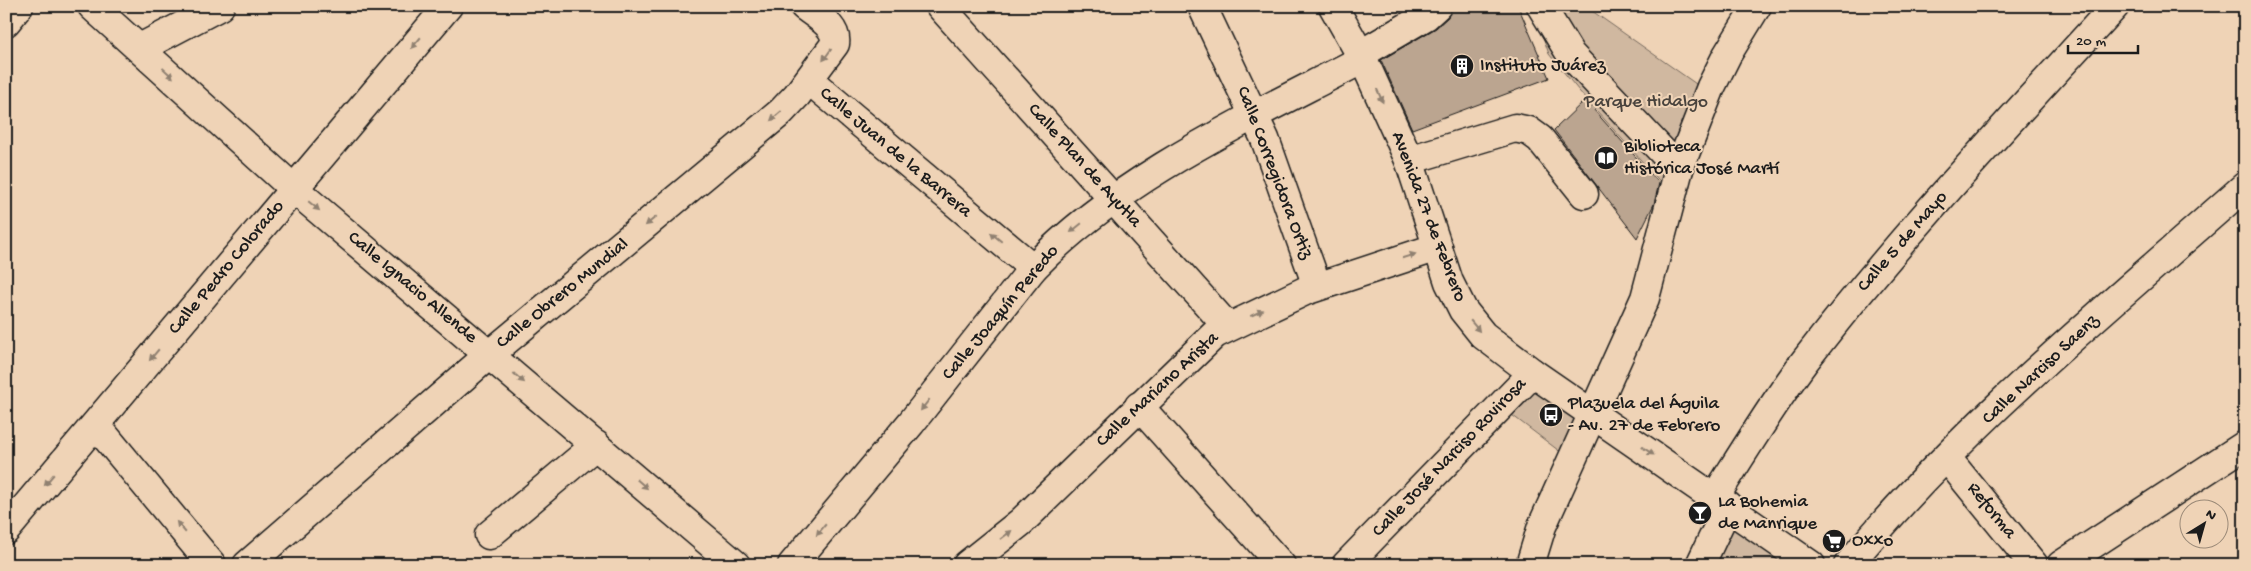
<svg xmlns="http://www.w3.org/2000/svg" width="2251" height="571" font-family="'Gochi Hand',sans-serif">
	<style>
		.green { fill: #d0b8a0; stroke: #766a5e }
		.building { fill: #bba590; stroke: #1c1c1c }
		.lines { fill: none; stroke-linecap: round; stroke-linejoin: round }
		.minor-casing { stroke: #1c1c1c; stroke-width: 31 }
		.major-casing { stroke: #1c1c1c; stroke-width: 31 }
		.minor { stroke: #efd3b6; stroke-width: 28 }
		.major { stroke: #efd3b6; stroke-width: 28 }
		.oneway { fill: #908171 }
		.labels { text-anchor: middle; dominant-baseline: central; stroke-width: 4; stroke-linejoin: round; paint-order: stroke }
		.poi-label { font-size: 19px; fill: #1c1c1c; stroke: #efd3b6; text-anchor: start }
		.park-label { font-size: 19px; fill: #49433d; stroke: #efd3b6 }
		.street-label { font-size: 19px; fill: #1c1c1c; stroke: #efd3b6 }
	</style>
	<rect width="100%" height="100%" fill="#efd3b6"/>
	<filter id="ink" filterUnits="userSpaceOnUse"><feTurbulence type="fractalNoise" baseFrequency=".02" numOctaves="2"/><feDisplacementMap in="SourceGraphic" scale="10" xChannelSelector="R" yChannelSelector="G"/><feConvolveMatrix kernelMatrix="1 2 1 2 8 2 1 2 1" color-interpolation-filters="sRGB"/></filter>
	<g filter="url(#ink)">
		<g class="green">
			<path d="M 1532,6 L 1585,6 L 1699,86 L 1666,188 L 1579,91 L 1549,54 Z"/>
			<path d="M 1533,373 L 1594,414 L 1571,460 L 1500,406 Z"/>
			<path d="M 1728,506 L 1811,565 L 1700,565 Z"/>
		</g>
		<g class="building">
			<path d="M 1452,6 L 1518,6 L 1549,78 L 1412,129 L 1381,60 L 1436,28 L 1448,17 Z"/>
			<path d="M 1585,100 L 1659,183 L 1654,204 L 1637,238 L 1554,130 Z"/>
		</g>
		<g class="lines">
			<g class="minor-casing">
				<g id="minor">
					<path d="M 92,6 L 294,189 L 736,565"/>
					<path d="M 940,6 L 1227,326"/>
					<path d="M 1202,6 L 1265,139 L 1317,286"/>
					<path d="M 1541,6 L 1571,55 L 1679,169"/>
					<path d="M 6,22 L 19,6"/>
					<path d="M 140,48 L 220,6"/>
					<path d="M 1361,54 L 1426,16 L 1437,6"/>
					<path d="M 809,80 L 1033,268"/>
					<path d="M 1409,160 L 1515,128 L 1529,131 L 1540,139 L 1584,194"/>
					<path d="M 1139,406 L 1281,565"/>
					<path d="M 96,425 L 212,565"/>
					<path d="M 1947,458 L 2034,565"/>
					<path d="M 1715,497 C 1744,451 1772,405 1804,362 C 1900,237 2009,122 2115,6"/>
					<path d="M 6,530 L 448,6"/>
					<path d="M 489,535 L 596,445"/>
					<path d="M 247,565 L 490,354 L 781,112 L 797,95 L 835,44 C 838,26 816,16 804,6"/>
					<path d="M 792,565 L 911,423 L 1033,268 C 1124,174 1249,119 1363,59"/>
					<path d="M 967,565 L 1021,522 L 1215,334 L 1305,291 L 1438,247"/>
					<path d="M 1346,565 L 1533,373"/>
					<path d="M 1530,565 L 1542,526 L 1645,298 L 1679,169 L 1711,87 L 1727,55 L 1757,6"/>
					<path d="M 1700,565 L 1728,506"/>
					<path d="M 1848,565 C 1964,424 2109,307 2245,186"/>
					<path d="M 2061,565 L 2245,445"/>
				</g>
			</g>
			<g class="major-casing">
				<path id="major" d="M 1333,6 L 1363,59 L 1409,160 L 1449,282 L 1463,310 L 1483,335 L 1533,373 L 1811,565"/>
			</g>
			<use href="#minor" class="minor"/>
			<use href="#major" class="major"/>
		</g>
		<defs><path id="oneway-solid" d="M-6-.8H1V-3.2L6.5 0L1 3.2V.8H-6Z" transform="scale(1.25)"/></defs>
		<g class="oneway">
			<use href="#oneway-solid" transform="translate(416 43) rotate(130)"/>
			<use href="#oneway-solid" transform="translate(827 55) rotate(126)"/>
			<use href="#oneway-solid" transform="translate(168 73) rotate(43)"/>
			<use href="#oneway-solid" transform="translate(1380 96) rotate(66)"/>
			<use href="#oneway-solid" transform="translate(776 116) rotate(139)"/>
			<use href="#oneway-solid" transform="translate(314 206) rotate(40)"/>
			<use href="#oneway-solid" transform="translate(651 221) rotate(140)"/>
			<use href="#oneway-solid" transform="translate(1076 228) rotate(141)"/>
			<use href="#oneway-solid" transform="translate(996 237) rotate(-140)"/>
			<use href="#oneway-solid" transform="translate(1409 256) rotate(-18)"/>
			<use href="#oneway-solid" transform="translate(1257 313) rotate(-25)"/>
			<use href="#oneway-solid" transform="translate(1475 326) rotate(50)"/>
			<use href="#oneway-solid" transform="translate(154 355) rotate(130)"/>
			<use href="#oneway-solid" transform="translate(519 378) rotate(41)"/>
			<use href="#oneway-solid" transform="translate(925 405) rotate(128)"/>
			<use href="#oneway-solid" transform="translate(1648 451) rotate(34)"/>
			<use href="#oneway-solid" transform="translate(49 480) rotate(130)"/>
			<use href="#oneway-solid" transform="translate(642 484) rotate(41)"/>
			<use href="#oneway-solid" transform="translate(181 527) rotate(-130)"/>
			<use href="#oneway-solid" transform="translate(821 530) rotate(130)"/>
			<use href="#oneway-solid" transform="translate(1006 535) rotate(-37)"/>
		</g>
	</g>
	<defs>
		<g id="building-disc" transform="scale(1.25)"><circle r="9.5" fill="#1c1c1c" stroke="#efd3b6"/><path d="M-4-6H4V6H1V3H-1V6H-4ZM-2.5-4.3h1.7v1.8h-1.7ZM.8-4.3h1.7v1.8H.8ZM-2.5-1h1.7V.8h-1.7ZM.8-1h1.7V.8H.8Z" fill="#fff"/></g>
		<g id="library-disc" transform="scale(1.25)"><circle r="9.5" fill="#1c1c1c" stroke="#efd3b6"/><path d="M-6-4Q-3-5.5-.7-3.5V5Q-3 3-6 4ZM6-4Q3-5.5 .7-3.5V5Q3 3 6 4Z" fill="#fff"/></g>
		<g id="bus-disc" transform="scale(1.25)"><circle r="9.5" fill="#1c1c1c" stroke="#efd3b6"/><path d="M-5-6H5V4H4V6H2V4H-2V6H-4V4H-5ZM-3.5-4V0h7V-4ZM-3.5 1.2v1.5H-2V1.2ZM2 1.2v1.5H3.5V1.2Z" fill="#fff"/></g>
		<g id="bar-disc" transform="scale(1.25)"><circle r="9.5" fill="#1c1c1c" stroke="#efd3b6"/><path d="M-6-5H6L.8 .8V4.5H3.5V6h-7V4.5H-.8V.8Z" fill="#fff"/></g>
		<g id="supermarket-disc" transform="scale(1.25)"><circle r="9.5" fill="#1c1c1c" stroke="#efd3b6"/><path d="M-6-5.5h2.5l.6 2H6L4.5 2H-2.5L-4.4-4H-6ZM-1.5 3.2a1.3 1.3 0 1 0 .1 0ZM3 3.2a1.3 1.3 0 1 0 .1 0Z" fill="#fff"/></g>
	</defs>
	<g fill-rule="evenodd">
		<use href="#building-disc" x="1462" y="66"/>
		<use href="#library-disc" x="1606" y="158"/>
		<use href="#bus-disc" x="1551" y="415"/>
		<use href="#bar-disc" x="1700" y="513"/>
		<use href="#supermarket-disc" x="1834" y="541"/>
	</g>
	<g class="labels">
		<g class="poi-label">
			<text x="1480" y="66">Instituto Juárez</text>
			<text x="1624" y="147">Biblioteca<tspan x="1624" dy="22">Histórica José Martí</tspan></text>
			<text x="1568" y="404">Plazuela del Águila<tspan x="1568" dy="22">- Av. 27 de Febrero</tspan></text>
			<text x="1718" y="502">La Bohemia<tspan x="1718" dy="22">de Manrique</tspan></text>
			<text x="1852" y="541">Oxxo</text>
		</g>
		<g class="park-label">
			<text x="1646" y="102">Parque Hidalgo</text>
		</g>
		<g class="street-label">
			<text transform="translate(895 153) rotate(40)">Calle Juan de la Barrera</text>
			<text transform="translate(1084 166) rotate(48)">Calle Plan de Ayutla</text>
			<text transform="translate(1274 173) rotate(69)">Calle Corregidora Ortiz</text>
			<text transform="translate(1428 217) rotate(69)">Avenida 27 de Febrero</text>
			<text transform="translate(1903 242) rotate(-49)">Calle 5 de Mayo</text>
			<text transform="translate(227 268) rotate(-50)">Calle Pedro Colorado</text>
			<text transform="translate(412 288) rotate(40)">Calle Ignacio Allende</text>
			<text transform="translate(563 294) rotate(-39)">Calle Obrero Mundial</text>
			<text transform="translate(1001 313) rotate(-50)">Calle Joaquín Peredo</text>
			<text transform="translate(2041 370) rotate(-43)">Calle Narciso Saenz</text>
			<text transform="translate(1158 390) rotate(-43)">Calle Mariano Arista</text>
			<text transform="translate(1450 458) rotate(-46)">Calle José Narciso Rovirosa</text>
			<text transform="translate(1991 511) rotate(51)">Reforma</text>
		</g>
	</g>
	<rect width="2251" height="571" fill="none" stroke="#efd3b6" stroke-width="25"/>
	<rect x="12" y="12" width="2226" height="546" fill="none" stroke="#1c1c1c" stroke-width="2" filter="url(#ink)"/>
	<g transform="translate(2204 524) rotate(37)"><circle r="24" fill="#efd3b6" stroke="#9b8a78"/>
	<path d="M0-4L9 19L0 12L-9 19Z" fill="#1c1c1c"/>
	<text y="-8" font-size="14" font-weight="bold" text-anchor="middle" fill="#1c1c1c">N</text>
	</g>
	<path d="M2068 45v8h70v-8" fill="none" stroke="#1c1c1c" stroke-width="2.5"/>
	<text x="2076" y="45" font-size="15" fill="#1c1c1c" stroke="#efd3b6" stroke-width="4" paint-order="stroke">20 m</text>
</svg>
